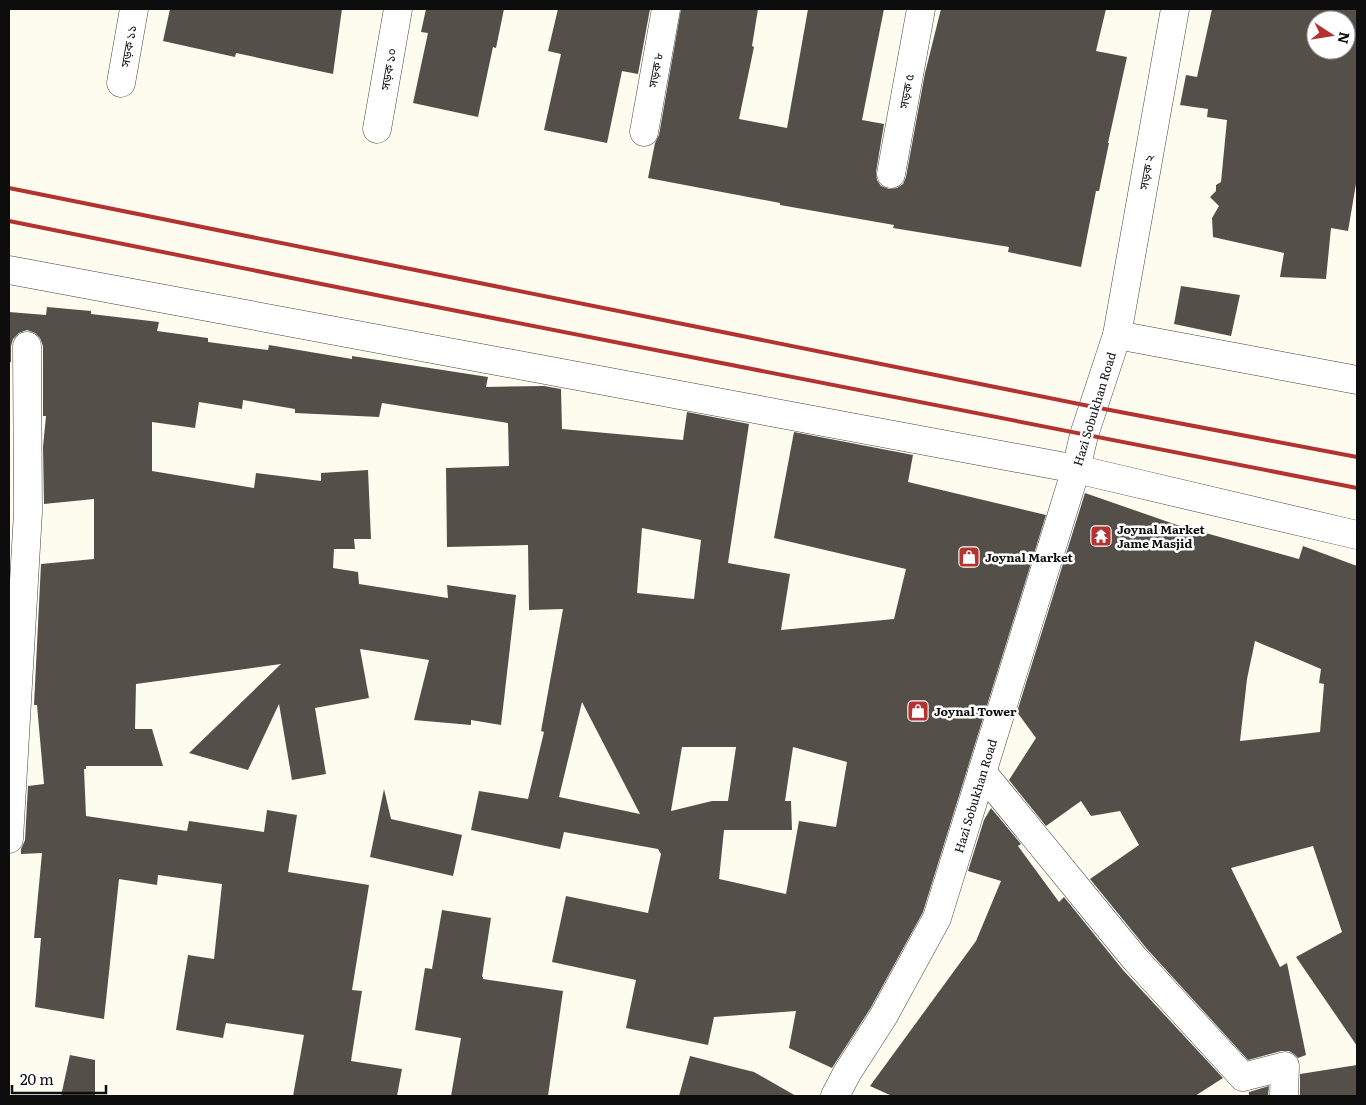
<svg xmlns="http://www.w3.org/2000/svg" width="1366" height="1105" font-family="Literata,'Noto Sans Bengali',serif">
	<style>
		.building { fill: #554f4a; fill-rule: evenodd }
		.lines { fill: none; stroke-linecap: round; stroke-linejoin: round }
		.minor-casing { stroke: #404040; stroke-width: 29 }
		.minor { stroke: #fff; stroke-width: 28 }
		.rail { stroke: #b33330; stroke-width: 4 }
		.labels { text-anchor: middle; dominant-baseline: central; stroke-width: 5; stroke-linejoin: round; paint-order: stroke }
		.street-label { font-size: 12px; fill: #0d0d0d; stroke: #fff }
		.poi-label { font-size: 12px; font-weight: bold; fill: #0d0d0d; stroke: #fff; text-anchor: start }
	</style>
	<rect width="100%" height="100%" fill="#fefcef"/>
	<g class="building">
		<path d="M 170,9 L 342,9 L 333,74 L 236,53 L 235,57 L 163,41 Z"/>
		<path d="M 426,9 L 504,9 L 496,48 L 493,47 L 478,117 L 413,103 L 428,33 L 421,32 Z"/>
		<path d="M 558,9 L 650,9 L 638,74 L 622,71 L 607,143 L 544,130 L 561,54 L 548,51 Z"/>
		<path d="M 681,9 L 758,9 L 752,46 L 754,47 L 739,119 L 787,128 L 808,9 L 884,9 L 862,120 L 884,124 L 876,172 L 877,180 L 881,186 L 889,189 L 897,188 L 903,184 L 906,177 L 925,73 L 941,9 L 1106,9 L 1096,51 L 1127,57 L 1108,143 L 1109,143 L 1099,191 L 1096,191 L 1081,267 L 1008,252 L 1009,247 L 893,228 L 894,225 L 780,205 L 780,203 L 648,178 L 655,143 L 659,135 Z"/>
		<path d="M 1212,9 L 1357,9 L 1357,178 L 1348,231 L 1331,228 L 1326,279 L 1280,277 L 1284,253 L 1213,237 L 1212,218 L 1219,206 L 1210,197 L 1216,191 L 1216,185 L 1221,182 L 1227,120 L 1207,117 L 1208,109 L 1180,105 L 1186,75 L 1197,77 ZM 1316,20 L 1346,20 L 1346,50 L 1316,50 Z"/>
		<path d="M 1181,286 L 1240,295 L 1231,336 L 1174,324 Z"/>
		<path d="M 47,307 L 91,311 L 91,314 L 159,322 L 157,331 L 208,338 L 208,342 L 268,350 L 269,345 L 352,359 L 352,356 L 488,377 L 486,387 L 544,386 L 561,389 L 562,429 L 683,440 L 687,412 L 749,424 L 728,563 L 790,574 L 781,630 L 894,619 L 906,569 L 774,538 L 794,432 L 913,455 L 908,482 L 1046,515 L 923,912 L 870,1009 L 832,1068 L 789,1048 L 796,1011 L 714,1017 L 708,1045 L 626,1028 L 636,980 L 552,962 L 566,896 L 648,913 L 661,854 L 658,849 L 564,832 L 560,849 L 471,830 L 479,791 L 528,799 L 544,732 L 541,731 L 563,609 L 529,610 L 528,545 L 447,547 L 446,468 L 509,466 L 508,423 L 382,403 L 379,417 L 295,413 L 295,409 L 243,400 L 242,409 L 199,402 L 195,428 L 152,422 L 152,471 L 254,488 L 256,473 L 321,481 L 321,473 L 368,470 L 371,539 L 354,539 L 355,549 L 334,549 L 333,568 L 358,572 L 359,584 L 448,598 L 447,585 L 516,595 L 501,725 L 471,720 L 471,725 L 414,720 L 429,660 L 360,649 L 369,698 L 315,708 L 326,774 L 292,780 L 279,704 L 248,770 L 189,753 L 281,664 L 136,684 L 135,729 L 152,729 L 163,766 L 86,766 L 86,769 L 84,769 L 86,816 L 187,831 L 189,821 L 264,832 L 267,810 L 297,815 L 288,872 L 369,885 L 352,990 L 362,991 L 351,1061 L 402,1069 L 397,1096 L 293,1096 L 304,1035 L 226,1023 L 223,1038 L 176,1030 L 188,955 L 214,959 L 222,884 L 158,875 L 157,885 L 119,879 L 104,1019 L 35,1007 L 41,938 L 34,938 L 42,853 L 21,854 L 21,849 L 25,840 L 28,786 L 44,784 L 37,705 L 34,705 L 41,564 L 94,559 L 94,499 L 44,504 L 43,447 L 46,416 L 43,416 L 43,346 L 40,338 L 35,333 L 27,330 L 19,333 L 13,339 L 11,346 L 11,362 L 9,362 L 9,312 L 46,315 ZM 642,528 L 701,540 L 694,599 L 637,593 ZM 582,702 L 640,814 L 559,797 ZM 682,747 L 736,747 L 728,801 L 712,801 L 671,811 ZM 793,747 L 847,762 L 836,827 L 799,821 L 786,894 L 719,879 L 724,830 L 792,830 L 791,801 L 785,801 Z"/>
		<path d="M 1085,493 L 1177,525 L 1299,559 L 1303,546 L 1357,566 L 1357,1046 L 1296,957 L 1342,932 L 1313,846 L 1231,868 L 1280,967 L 1287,963 L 1306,1055 L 1298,1058 L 1294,1054 L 1289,1051 L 1281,1051 L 1248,1060 L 1147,949 L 1090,879 L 1139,845 L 1120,811 L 1091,816 L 1081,801 L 1046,826 L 1009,780 L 1036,738 L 1017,712 ZM 1255,641 L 1321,669 L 1319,683 L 1324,684 L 1320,732 L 1240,741 L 1247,679 Z"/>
		<path d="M 384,789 L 391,819 L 462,835 L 453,876 L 370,857 Z"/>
		<path d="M 991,808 L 1021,844 L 1018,846 L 1059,902 L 1064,897 L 1123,970 L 1223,1078 L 1195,1096 L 892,1096 L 870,1086 L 976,941 L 1001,881 L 968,871 L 984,820 Z"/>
		<path d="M 442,910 L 491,918 L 482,977 L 483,977 L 483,979 L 563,991 L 548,1096 L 451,1096 L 461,1038 L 415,1030 L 425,968 L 432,969 Z"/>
		<path d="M 70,1055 L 95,1060 L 95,1096 L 61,1096 Z"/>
		<path d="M 690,1056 L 754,1072 L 796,1096 L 679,1096 Z"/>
		<path d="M 1357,1065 L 1357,1096 L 1300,1096 L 1300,1074 Z"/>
		<path d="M 1269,1086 L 1268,1096 L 1249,1096 L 1249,1092 Z"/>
	</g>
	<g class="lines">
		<g class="minor-casing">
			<g id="minor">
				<path d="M 121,83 L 134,9"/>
				<path d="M 377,129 L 398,9"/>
				<path d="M 644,132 L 666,9"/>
				<path d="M 891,174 L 921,9"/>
				<path d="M 9,270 L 1076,469 L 1357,535"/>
				<path d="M 1117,335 L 1357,380"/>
				<path d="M 982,772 L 1135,959 L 1243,1077 L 1285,1066 L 1284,1096"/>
				<path d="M 9,839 L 28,512 L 27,346"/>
				<path d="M 835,1096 L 847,1073 L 883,1017 L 937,918 L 1076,469 L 1084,435 L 1117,335 L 1175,9"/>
			</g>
		</g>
		<use href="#minor" class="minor"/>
		<g class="rail">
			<path d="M 9,188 L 1094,407 L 1357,457"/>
			<path d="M 9,221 L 391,298 L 1357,488"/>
		</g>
	</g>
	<defs>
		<g id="temple-square" transform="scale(1.125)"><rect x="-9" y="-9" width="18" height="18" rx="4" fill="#b33330" stroke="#fff"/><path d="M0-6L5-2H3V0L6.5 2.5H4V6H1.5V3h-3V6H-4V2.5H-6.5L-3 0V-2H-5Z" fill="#fff"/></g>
		<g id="shop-square" transform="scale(1.125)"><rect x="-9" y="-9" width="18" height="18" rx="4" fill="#b33330" stroke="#fff"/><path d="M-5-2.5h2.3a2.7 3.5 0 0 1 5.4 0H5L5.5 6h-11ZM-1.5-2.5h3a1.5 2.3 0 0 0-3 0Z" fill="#fff"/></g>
	</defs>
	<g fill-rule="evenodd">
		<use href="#temple-square" x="1101" y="536"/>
		<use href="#shop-square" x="969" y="557"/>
		<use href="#shop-square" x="918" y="711"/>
	</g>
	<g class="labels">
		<g class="street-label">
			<text transform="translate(128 46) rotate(-80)">সড়ক ১১</text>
			<text transform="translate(388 69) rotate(-80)">সড়ক ১০</text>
			<text transform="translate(655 70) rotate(-80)">সড়ক ৮</text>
			<text transform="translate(906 91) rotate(-80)">সড়ক ৫</text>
			<text transform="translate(1146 172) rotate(-80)">সড়ক ২</text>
			<text transform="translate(1094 409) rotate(-73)">Hazi Sobukhan Road</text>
			<text transform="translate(975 796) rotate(-73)">Hazi Sobukhan Road</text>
		</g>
		<g class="poi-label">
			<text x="1117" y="529">Joynal Market<tspan x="1117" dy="14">Jame Masjid</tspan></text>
			<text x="985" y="557">Joynal Market</text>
			<text x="934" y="711">Joynal Tower</text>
		</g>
	</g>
	<rect width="1366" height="1105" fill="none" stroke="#0d0d0d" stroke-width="20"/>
	<g transform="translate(1331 35) rotate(102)"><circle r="24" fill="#ffffff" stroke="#9e9e9e"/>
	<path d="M0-4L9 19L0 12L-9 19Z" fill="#b33330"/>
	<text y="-8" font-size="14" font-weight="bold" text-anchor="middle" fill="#0d0d0d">N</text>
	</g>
	<path d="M12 1085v8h94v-8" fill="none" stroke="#0d0d0d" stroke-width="2.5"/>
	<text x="20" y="1085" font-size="15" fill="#0d0d0d" stroke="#ffffff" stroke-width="4" paint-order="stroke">20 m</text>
</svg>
